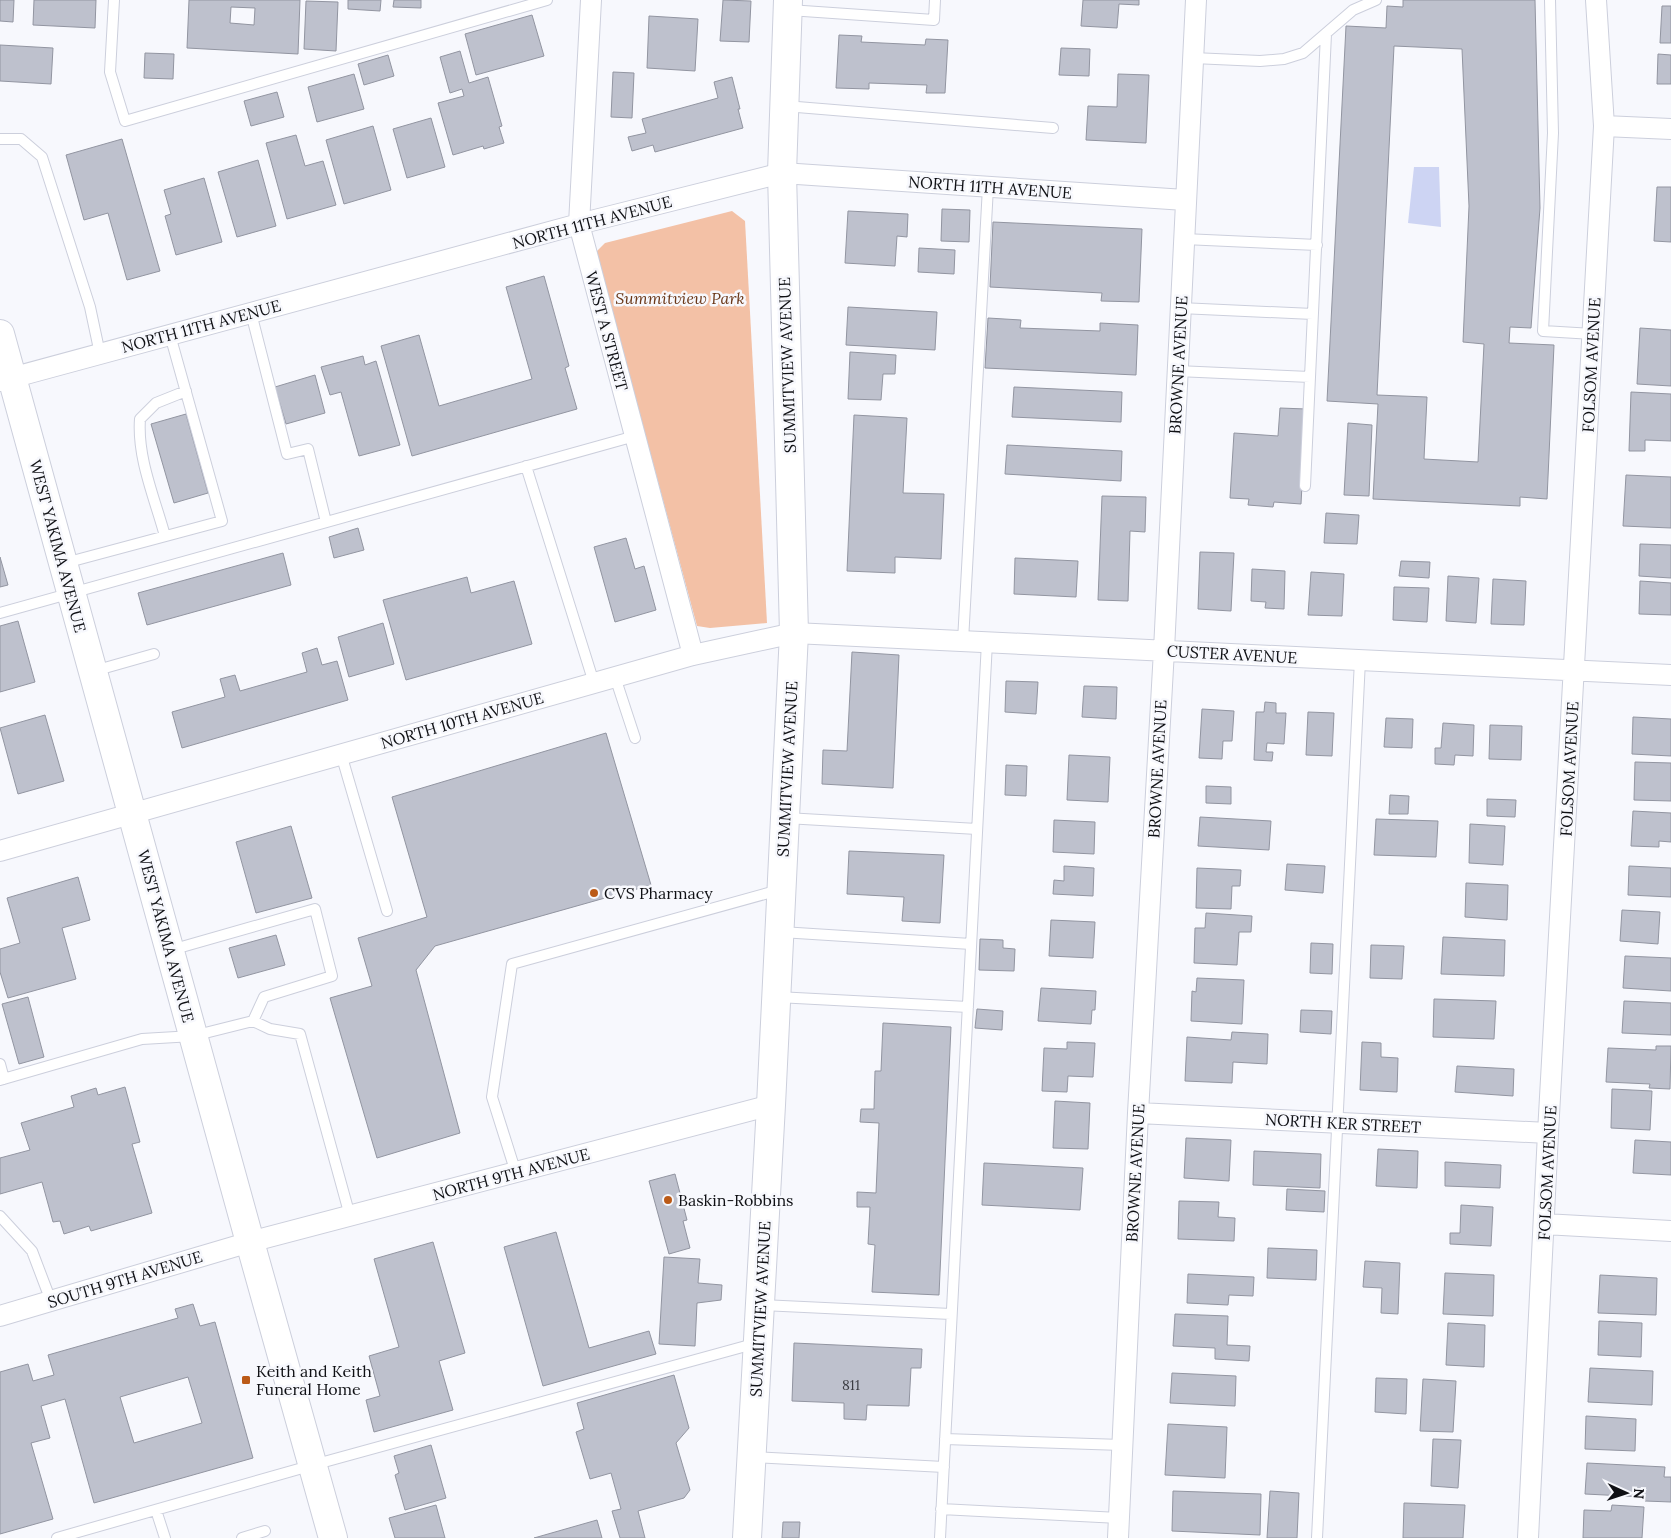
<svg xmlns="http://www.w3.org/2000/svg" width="1671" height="1538" font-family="Lora,serif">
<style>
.green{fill:#f3c1a6}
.water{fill:#cdd4f3}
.building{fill:#bec1cd;stroke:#9295a1;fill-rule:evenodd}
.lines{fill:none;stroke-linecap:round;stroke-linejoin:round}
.lane-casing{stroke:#cccfdc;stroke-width:12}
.street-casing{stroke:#cccfdc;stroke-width:22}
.secondary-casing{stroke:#cccfdc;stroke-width:30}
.lane{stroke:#fff;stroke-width:10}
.street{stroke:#fff;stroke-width:20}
.secondary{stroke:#fff;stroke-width:28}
.poi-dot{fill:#bb5a17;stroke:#f7f8fd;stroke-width:2}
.labels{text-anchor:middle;stroke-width:5;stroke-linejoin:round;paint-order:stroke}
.number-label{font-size:14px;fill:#3b3c42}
.street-label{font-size:16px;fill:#0f1014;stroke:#f7f8fd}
.park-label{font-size:16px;font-style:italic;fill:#6b3819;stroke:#f7f8fd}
.poi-label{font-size:16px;fill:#0f1014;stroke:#f7f8fd;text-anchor:start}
</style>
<rect width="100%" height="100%" fill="#f7f8fd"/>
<path class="green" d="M 732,211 L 745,221 L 767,623 L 710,628 L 697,626 L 596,252 L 605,243 Z"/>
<path class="water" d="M 1414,167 L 1439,167 L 1441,227 L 1408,223 Z"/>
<path class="building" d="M 0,0 L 14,0 L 13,22 L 0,21 Z
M 34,0 L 96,0 L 95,28 L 33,25 Z
M 189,0 L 300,0 L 298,54 L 187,48 ZM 231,7 L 255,8 L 254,25 L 230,23 Z
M 348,0 L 381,0 L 380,11 L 348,9 Z
M 394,0 L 421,0 L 421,8 L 393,7 Z
M 723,0 L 751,1 L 749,42 L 720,41 Z
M 1083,0 L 1139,0 L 1139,5 L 1119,4 L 1117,28 L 1081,26 Z
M 1403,0 L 1535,0 L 1540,208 L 1531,328 L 1510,327 L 1509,343 L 1554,345 L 1547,499 L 1520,497 L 1520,506 L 1373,499 L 1378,404 L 1327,401 L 1346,26 L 1386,28 L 1387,6 L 1403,7 ZM 1394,46 L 1462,49 L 1469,206 L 1463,342 L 1484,344 L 1478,462 L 1424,459 L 1427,397 L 1377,395 Z
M 306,1 L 338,2 L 336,51 L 304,49 Z
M 1662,6 L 1671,6 L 1671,43 L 1660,43 Z
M 532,15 L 544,56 L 476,75 L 465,34 Z
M 649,16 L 698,19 L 695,71 L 647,68 Z
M 839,35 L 862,36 L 861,42 L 925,45 L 926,39 L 948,40 L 945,93 L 926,93 L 927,85 L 869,83 L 869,89 L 836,88 Z
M 0,45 L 53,48 L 51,84 L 0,81 Z
M 1061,48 L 1090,49 L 1089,76 L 1059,75 Z
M 460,51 L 469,83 L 488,77 L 502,126 L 499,127 L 504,143 L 484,149 L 483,146 L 453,155 L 438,103 L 464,96 L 462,89 L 450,93 L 440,57 Z
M 145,53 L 174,54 L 173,79 L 144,78 Z
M 1658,54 L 1671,55 L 1671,84 L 1657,84 Z
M 388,55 L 394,76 L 364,85 L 358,64 Z
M 613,72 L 634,73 L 632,118 L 611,117 Z
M 354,74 L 364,109 L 317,122 L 308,87 Z
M 1118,74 L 1149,75 L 1146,143 L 1086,140 L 1088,106 L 1117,107 Z
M 732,77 L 740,109 L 738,109 L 743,128 L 655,152 L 653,145 L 632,151 L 628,137 L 646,133 L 642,119 L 718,98 L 714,82 Z
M 277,92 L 284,117 L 251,126 L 244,101 Z
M 431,118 L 445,167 L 407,178 L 393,129 Z
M 373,126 L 391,190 L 344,204 L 326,140 Z
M 296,135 L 305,166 L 323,161 L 336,205 L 287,219 L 266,143 Z
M 122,139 L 160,271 L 127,280 L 108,213 L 84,220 L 66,155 Z
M 258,160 L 276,226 L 237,237 L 218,172 Z
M 204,178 L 222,242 L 176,255 L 165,216 L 171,214 L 164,190 Z
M 1657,187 L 1671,187 L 1671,242 L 1654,241 Z
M 942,209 L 970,210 L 969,242 L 941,241 Z
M 848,211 L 908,214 L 907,237 L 897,236 L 895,266 L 845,263 Z
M 993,222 L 1142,229 L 1139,302 L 1101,301 L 1102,293 L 990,287 Z
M 919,248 L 955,250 L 954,274 L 918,272 Z
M 544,276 L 569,366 L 565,368 L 577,409 L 412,456 L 381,346 L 419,335 L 439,406 L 532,379 L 506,287 Z
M 848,307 L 937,312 L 935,350 L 846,345 Z
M 988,318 L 1021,320 L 1020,328 L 1100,331 L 1100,323 L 1138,325 L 1136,375 L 985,368 Z
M 1640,328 L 1671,330 L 1671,386 L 1637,384 Z
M 850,352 L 896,355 L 895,374 L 883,374 L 881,400 L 848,399 Z
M 363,356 L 365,365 L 376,361 L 400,445 L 359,456 L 341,392 L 330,395 L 321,367 Z
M 315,375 L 325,413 L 286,424 L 275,387 Z
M 1014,387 L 1122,392 L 1121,422 L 1012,417 Z
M 1631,392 L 1671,394 L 1671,441 L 1645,440 L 1645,451 L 1629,451 Z
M 1280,408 L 1306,409 L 1301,504 L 1274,502 L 1273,507 L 1248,505 L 1249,499 L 1230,498 L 1234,433 L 1278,436 Z
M 186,414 L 208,493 L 174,503 L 151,424 Z
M 854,415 L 907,418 L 903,493 L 944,494 L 941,559 L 895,557 L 895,573 L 847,571 Z
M 1348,423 L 1372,425 L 1369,496 L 1344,495 Z
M 1007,445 L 1122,451 L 1121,481 L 1005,474 Z
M 1626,475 L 1671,477 L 1671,528 L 1623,526 Z
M 1102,496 L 1146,497 L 1145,532 L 1130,531 L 1128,601 L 1098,600 Z
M 1326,513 L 1359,515 L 1357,544 L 1324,543 Z
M 358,528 L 364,550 L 334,558 L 329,537 Z
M 626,538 L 635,569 L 644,566 L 656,610 L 615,622 L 594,547 Z
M 1640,544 L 1671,545 L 1671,578 L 1639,576 Z
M 1200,552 L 1234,553 L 1231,611 L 1198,609 Z
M 283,553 L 291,585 L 147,625 L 138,593 Z
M 0,557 L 8,585 L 0,587 Z
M 1015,558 L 1078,561 L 1076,597 L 1014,594 Z
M 1401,561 L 1430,562 L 1429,578 L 1399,576 Z
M 1252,569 L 1285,571 L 1284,609 L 1265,608 L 1266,602 L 1251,601 Z
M 1311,572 L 1344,574 L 1342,616 L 1308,615 Z
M 1448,576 L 1479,578 L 1476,623 L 1446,621 Z
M 467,577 L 471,593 L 514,581 L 532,644 L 406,680 L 383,600 Z
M 1493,579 L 1526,581 L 1524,625 L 1491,624 Z
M 1640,581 L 1671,583 L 1671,615 L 1639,614 Z
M 1394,587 L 1429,588 L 1427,622 L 1393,620 Z
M 18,621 L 35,682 L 0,692 L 0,626 Z
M 383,623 L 394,664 L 349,677 L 338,637 Z
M 317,648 L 322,665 L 337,661 L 348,700 L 182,748 L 172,712 L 225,697 L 220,679 L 235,675 L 240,691 L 307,672 L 302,653 Z
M 852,652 L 899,655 L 893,788 L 822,784 L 823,750 L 847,751 Z
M 1006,681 L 1038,682 L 1036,714 L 1005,712 Z
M 1084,686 L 1117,687 L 1116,719 L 1082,717 Z
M 1265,702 L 1276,703 L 1276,713 L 1286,713 L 1284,744 L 1267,743 L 1266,752 L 1273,752 L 1272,761 L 1254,760 L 1256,712 L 1264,712 Z
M 1202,709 L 1234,711 L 1232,741 L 1223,741 L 1222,759 L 1199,758 Z
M 1308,712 L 1334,713 L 1332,756 L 1306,755 Z
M 45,715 L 64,781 L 18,794 L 0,728 Z
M 1633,717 L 1671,719 L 1671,756 L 1632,754 Z
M 1386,718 L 1413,719 L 1412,748 L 1384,747 Z
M 1443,723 L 1474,725 L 1473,756 L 1455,755 L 1454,765 L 1435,764 L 1435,748 L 1441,748 Z
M 1490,725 L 1522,726 L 1521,760 L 1489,759 Z
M 606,733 L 651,885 L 435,946 L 416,970 L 460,1133 L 377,1158 L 330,998 L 372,986 L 358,938 L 427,917 L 392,797 Z
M 1069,755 L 1110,757 L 1108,802 L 1067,800 Z
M 1635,762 L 1671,763 L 1671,801 L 1634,800 Z
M 1006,765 L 1027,766 L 1026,796 L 1005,795 Z
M 1206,786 L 1231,787 L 1231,804 L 1206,803 Z
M 1390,795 L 1409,796 L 1408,814 L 1389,814 Z
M 1487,799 L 1516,800 L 1515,817 L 1487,816 Z
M 1633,811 L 1671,813 L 1671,842 L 1659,841 L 1659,847 L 1631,846 Z
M 1200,817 L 1271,821 L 1269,850 L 1198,846 Z
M 1376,819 L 1438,821 L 1436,857 L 1374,855 Z
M 1054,820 L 1095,822 L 1094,854 L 1053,852 Z
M 1470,824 L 1505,826 L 1503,865 L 1469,863 Z
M 291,826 L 312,898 L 256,913 L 236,842 Z
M 849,851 L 944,855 L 940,923 L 902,921 L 904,897 L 847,894 Z
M 1287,864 L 1325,866 L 1323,893 L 1285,890 Z
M 1064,866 L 1094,868 L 1093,896 L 1053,894 L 1054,880 L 1064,881 Z
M 1629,866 L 1671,868 L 1671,897 L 1628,895 Z
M 1197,868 L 1241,870 L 1240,886 L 1232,886 L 1231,909 L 1196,908 Z
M 78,877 L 90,920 L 62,928 L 76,979 L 8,998 L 0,972 L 0,949 L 20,943 L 7,898 Z
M 1466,883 L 1508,885 L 1507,920 L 1465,917 Z
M 1622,910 L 1660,912 L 1658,944 L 1620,941 Z
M 1206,913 L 1252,916 L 1251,932 L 1239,932 L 1237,965 L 1194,963 L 1195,928 L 1205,928 Z
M 1051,920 L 1095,922 L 1093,958 L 1049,956 Z
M 276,935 L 285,965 L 238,978 L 229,948 Z
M 1443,937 L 1505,940 L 1504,976 L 1441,974 Z
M 980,939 L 1003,940 L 1003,948 L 1015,949 L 1014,971 L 979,970 Z
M 1311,943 L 1333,944 L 1332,974 L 1310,973 Z
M 1371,945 L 1404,946 L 1402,979 L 1370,978 Z
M 1625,956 L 1671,958 L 1671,991 L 1623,988 Z
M 1197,978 L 1244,980 L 1242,1024 L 1191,1021 L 1192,991 L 1196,992 Z
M 1041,988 L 1096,991 L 1095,1010 L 1092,1010 L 1091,1024 L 1038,1021 Z
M 28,997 L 44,1057 L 19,1064 L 2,1004 Z
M 1434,999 L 1496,1001 L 1494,1039 L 1433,1037 Z
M 1624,1001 L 1671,1003 L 1671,1035 L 1622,1033 Z
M 977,1009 L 1003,1011 L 1002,1030 L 975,1028 Z
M 1301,1010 L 1332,1011 L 1331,1034 L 1300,1032 Z
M 883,1023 L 951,1027 L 939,1295 L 872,1292 L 875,1245 L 868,1244 L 870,1207 L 857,1207 L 857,1192 L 876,1193 L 879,1123 L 860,1122 L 861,1109 L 874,1109 L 875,1071 L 881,1071 Z
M 1232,1032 L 1268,1034 L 1267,1064 L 1233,1062 L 1232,1083 L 1185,1081 L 1187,1037 L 1231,1040 Z
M 1067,1042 L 1095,1043 L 1093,1077 L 1068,1076 L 1067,1092 L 1042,1091 L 1044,1048 L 1067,1049 Z
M 1362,1042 L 1381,1043 L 1381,1057 L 1398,1058 L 1397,1092 L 1360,1090 Z
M 1656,1046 L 1671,1046 L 1670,1089 L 1649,1088 L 1650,1084 L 1606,1082 L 1608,1048 L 1656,1050 Z
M 1457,1066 L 1514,1069 L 1513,1096 L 1455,1092 Z
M 125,1087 L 140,1142 L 132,1144 L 152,1213 L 91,1231 L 89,1226 L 64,1234 L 60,1221 L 53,1222 L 42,1182 L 0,1194 L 0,1158 L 30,1150 L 21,1123 L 74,1107 L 71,1096 L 96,1088 L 98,1095 Z
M 1612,1089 L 1652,1091 L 1650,1130 L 1611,1128 Z
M 1055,1101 L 1090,1103 L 1088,1149 L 1053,1148 Z
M 1186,1138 L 1231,1140 L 1229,1181 L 1184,1178 Z
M 1635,1140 L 1671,1142 L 1671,1175 L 1633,1173 Z
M 1378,1149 L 1418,1151 L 1417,1188 L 1376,1186 Z
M 1254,1151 L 1321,1154 L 1320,1188 L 1253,1185 Z
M 1445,1162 L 1501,1165 L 1500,1188 L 1445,1186 Z
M 984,1163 L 1083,1168 L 1080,1210 L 982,1205 Z
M 675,1174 L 687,1220 L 683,1221 L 690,1248 L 669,1254 L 649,1181 Z
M 1287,1189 L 1325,1191 L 1324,1212 L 1286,1210 Z
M 1179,1201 L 1219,1202 L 1218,1217 L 1235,1218 L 1234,1241 L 1178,1239 Z
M 1461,1205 L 1493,1207 L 1491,1246 L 1450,1244 L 1450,1233 L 1460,1233 Z
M 556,1232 L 589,1348 L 649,1331 L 656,1354 L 543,1386 L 504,1247 Z
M 433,1242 L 465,1353 L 439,1361 L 453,1410 L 374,1432 L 366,1400 L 380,1396 L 369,1356 L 399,1347 L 374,1259 Z
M 1268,1248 L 1317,1250 L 1316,1280 L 1267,1278 Z
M 664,1257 L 700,1259 L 698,1283 L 722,1285 L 721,1300 L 697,1303 L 695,1346 L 659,1344 Z
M 1365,1261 L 1400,1263 L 1398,1314 L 1381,1313 L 1382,1288 L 1363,1287 Z
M 1445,1273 L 1494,1275 L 1493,1316 L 1443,1314 Z
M 1188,1274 L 1254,1277 L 1253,1296 L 1229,1295 L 1228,1305 L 1187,1303 Z
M 1600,1275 L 1657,1278 L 1656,1315 L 1598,1313 Z
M 193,1304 L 200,1326 L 215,1322 L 253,1458 L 94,1503 L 65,1399 L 41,1406 L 50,1438 L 31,1443 L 53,1519 L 0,1534 L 0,1372 L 28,1364 L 33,1381 L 54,1375 L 48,1355 L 178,1318 L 175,1309 ZM 188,1377 L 202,1423 L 134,1443 L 120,1397 Z
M 1175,1314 L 1228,1316 L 1227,1345 L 1250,1346 L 1249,1361 L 1215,1359 L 1215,1348 L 1173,1346 Z
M 1599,1321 L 1642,1323 L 1641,1357 L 1598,1355 Z
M 1448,1323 L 1485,1325 L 1484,1367 L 1446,1365 Z
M 794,1343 L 922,1349 L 921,1368 L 911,1368 L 909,1406 L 867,1405 L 866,1420 L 844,1419 L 844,1403 L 792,1401 Z
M 1590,1368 L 1653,1371 L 1652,1405 L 1588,1402 Z
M 1172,1373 L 1236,1376 L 1235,1406 L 1170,1403 Z
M 674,1375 L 689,1428 L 676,1443 L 690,1490 L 684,1498 L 638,1511 L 645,1538 L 620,1538 L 612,1511 L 621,1509 L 611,1473 L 590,1479 L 576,1432 L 584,1429 L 577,1403 Z
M 1376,1378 L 1407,1379 L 1406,1414 L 1375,1412 Z
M 1423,1379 L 1456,1381 L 1453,1432 L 1420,1431 Z
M 1586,1416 L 1636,1419 L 1635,1451 L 1585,1449 Z
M 1168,1424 L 1227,1427 L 1225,1478 L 1165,1475 Z
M 1433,1439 L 1461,1440 L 1458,1488 L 1431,1486 Z
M 431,1445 L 446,1498 L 405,1510 L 395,1475 L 399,1473 L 394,1456 Z
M 1587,1463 L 1665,1467 L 1664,1477 L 1671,1477 L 1671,1502 L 1645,1501 L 1645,1497 L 1585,1494 Z
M 1173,1491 L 1261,1494 L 1260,1535 L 1172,1531 Z
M 1270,1491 L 1299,1493 L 1297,1538 L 1267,1538 Z
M 1404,1503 L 1465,1505 L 1463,1538 L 1403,1538 Z
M 436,1505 L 445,1538 L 395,1538 L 389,1518 Z
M 1612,1505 L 1644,1507 L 1642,1538 L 1583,1538 L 1584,1510 L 1611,1511 Z
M 597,1520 L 602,1538 L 534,1538 Z
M 783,1522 L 800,1522 L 799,1538 L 782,1538 Z"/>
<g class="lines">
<g class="lane-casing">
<path id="lane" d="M 114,0 L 110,72 L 125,121 L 547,0
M 1550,0 L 1553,133 L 1543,331 L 1593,334
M 789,10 L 934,20 L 935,0
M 1193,58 L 1260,61 L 1284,59 L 1303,53 L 1353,10 L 1376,0
M 785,106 L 1053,128
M 0,139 L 21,139 L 42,157 L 90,307 L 100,354
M 1184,239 L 1317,245
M 1180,308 L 1313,314
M 251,313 L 287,454 L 308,449 L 326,522
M 1177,371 L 1310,377 L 1326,34
M 526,466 L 594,683
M 1305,486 L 1310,377
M 165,536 C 155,499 137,458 140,419 L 156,403 L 186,391
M 65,563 L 222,521 L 170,335
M 0,613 L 635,436
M 963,641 L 988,187
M 94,671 L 154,654
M 615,677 L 635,738
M 341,754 L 387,911
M 786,818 L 977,829
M 781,932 L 971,944
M 171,950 L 315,909 L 332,976 L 264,997 L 253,1021
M 777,997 L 968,1007
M 0,1064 L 4,1079
M 0,1080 L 142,1039 L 193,1036 L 253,1021 L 270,1029 L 300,1034 L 350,1216
M 516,1173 L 492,1097 L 512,964 L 779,890
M 0,1216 L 32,1251 L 51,1301
M 760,1305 L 951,1314
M 945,1439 L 1122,1445
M 753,1457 L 944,1467
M 941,1509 L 1119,1518
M 156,1510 L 165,1538
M 57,1538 L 313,1465 L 757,1343
M 242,1538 L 265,1531
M 940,1538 L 987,642
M 1317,1538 L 1360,660"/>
</g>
<g class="street-casing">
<path id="street" d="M 591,0 L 579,224 L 693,655
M 1604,126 L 1671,129
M 0,381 L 579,224 L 782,173 L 1185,200
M 0,851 L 693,655 L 794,633 L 1671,675
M 1138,1113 L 1548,1133
M 1544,1224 L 1671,1231
M 0,1316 L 250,1242 L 771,1105
M 1118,1538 L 1138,1113 L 1164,650 L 1196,0
M 1528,1538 L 1548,1133 L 1604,126 L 1596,0"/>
</g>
<g class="secondary-casing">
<path id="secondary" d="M 0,334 L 250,1242 L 333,1538
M 747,1538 L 771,1105 L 794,633 L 782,173 L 788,0"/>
</g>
<use href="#lane" class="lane"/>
<use href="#street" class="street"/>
<use href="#secondary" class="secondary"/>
</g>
<g class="poi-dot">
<circle cx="594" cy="893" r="5"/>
<circle cx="668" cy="1200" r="5"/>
<rect x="241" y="1375" width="10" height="10" rx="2.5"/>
</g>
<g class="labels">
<g class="number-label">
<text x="851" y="1390">811</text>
</g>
<g class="street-label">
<text transform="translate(990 187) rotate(4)" y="6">NORTH 11TH AVENUE</text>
<text transform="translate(592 222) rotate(-15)" y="6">NORTH 11TH AVENUE</text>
<text transform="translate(201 326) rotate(-15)" y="6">NORTH 11TH AVENUE</text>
<text transform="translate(607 331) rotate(75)" y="6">WEST A STREET</text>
<text transform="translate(787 365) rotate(-92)" y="6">SUMMITVIEW AVENUE</text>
<text transform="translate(1178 365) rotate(-87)" y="6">BROWNE AVENUE</text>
<text transform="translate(1591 365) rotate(-87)" y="6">FOLSOM AVENUE</text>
<text transform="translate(58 546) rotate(75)" y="6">WEST YAKIMA AVENUE</text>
<text transform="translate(1232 654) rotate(3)" y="6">CUSTER AVENUE</text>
<text transform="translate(462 720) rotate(-16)" y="6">NORTH 10TH AVENUE</text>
<text transform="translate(787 769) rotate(-87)" y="6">SUMMITVIEW AVENUE</text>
<text transform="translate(1157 769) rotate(-87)" y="6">BROWNE AVENUE</text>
<text transform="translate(1569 769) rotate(-87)" y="6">FOLSOM AVENUE</text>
<text transform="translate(166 936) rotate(75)" y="6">WEST YAKIMA AVENUE</text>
<text transform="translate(1343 1123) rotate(3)" y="6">NORTH KER STREET</text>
<text transform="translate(1135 1173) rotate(-87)" y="6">BROWNE AVENUE</text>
<text transform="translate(1547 1173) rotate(-87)" y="6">FOLSOM AVENUE</text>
<text transform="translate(511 1174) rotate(-15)" y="6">NORTH 9TH AVENUE</text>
<text transform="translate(125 1279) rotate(-17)" y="6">SOUTH 9TH AVENUE</text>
<text transform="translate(760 1309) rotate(-87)" y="6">SUMMITVIEW AVENUE</text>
</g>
<g class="park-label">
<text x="680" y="304">Summitview Park</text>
</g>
<g class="poi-label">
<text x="604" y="899">CVS Pharmacy</text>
<text x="678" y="1206">Baskin-Robbins</text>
<text x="256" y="1377">Keith and Keith<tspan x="256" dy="18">Funeral Home</tspan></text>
</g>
</g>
<g transform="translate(1626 1493) rotate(93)" stroke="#f7f8fd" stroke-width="4" paint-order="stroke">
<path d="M0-4L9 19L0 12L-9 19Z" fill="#0f1014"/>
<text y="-8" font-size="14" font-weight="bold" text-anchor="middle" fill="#0f1014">N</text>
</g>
</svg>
